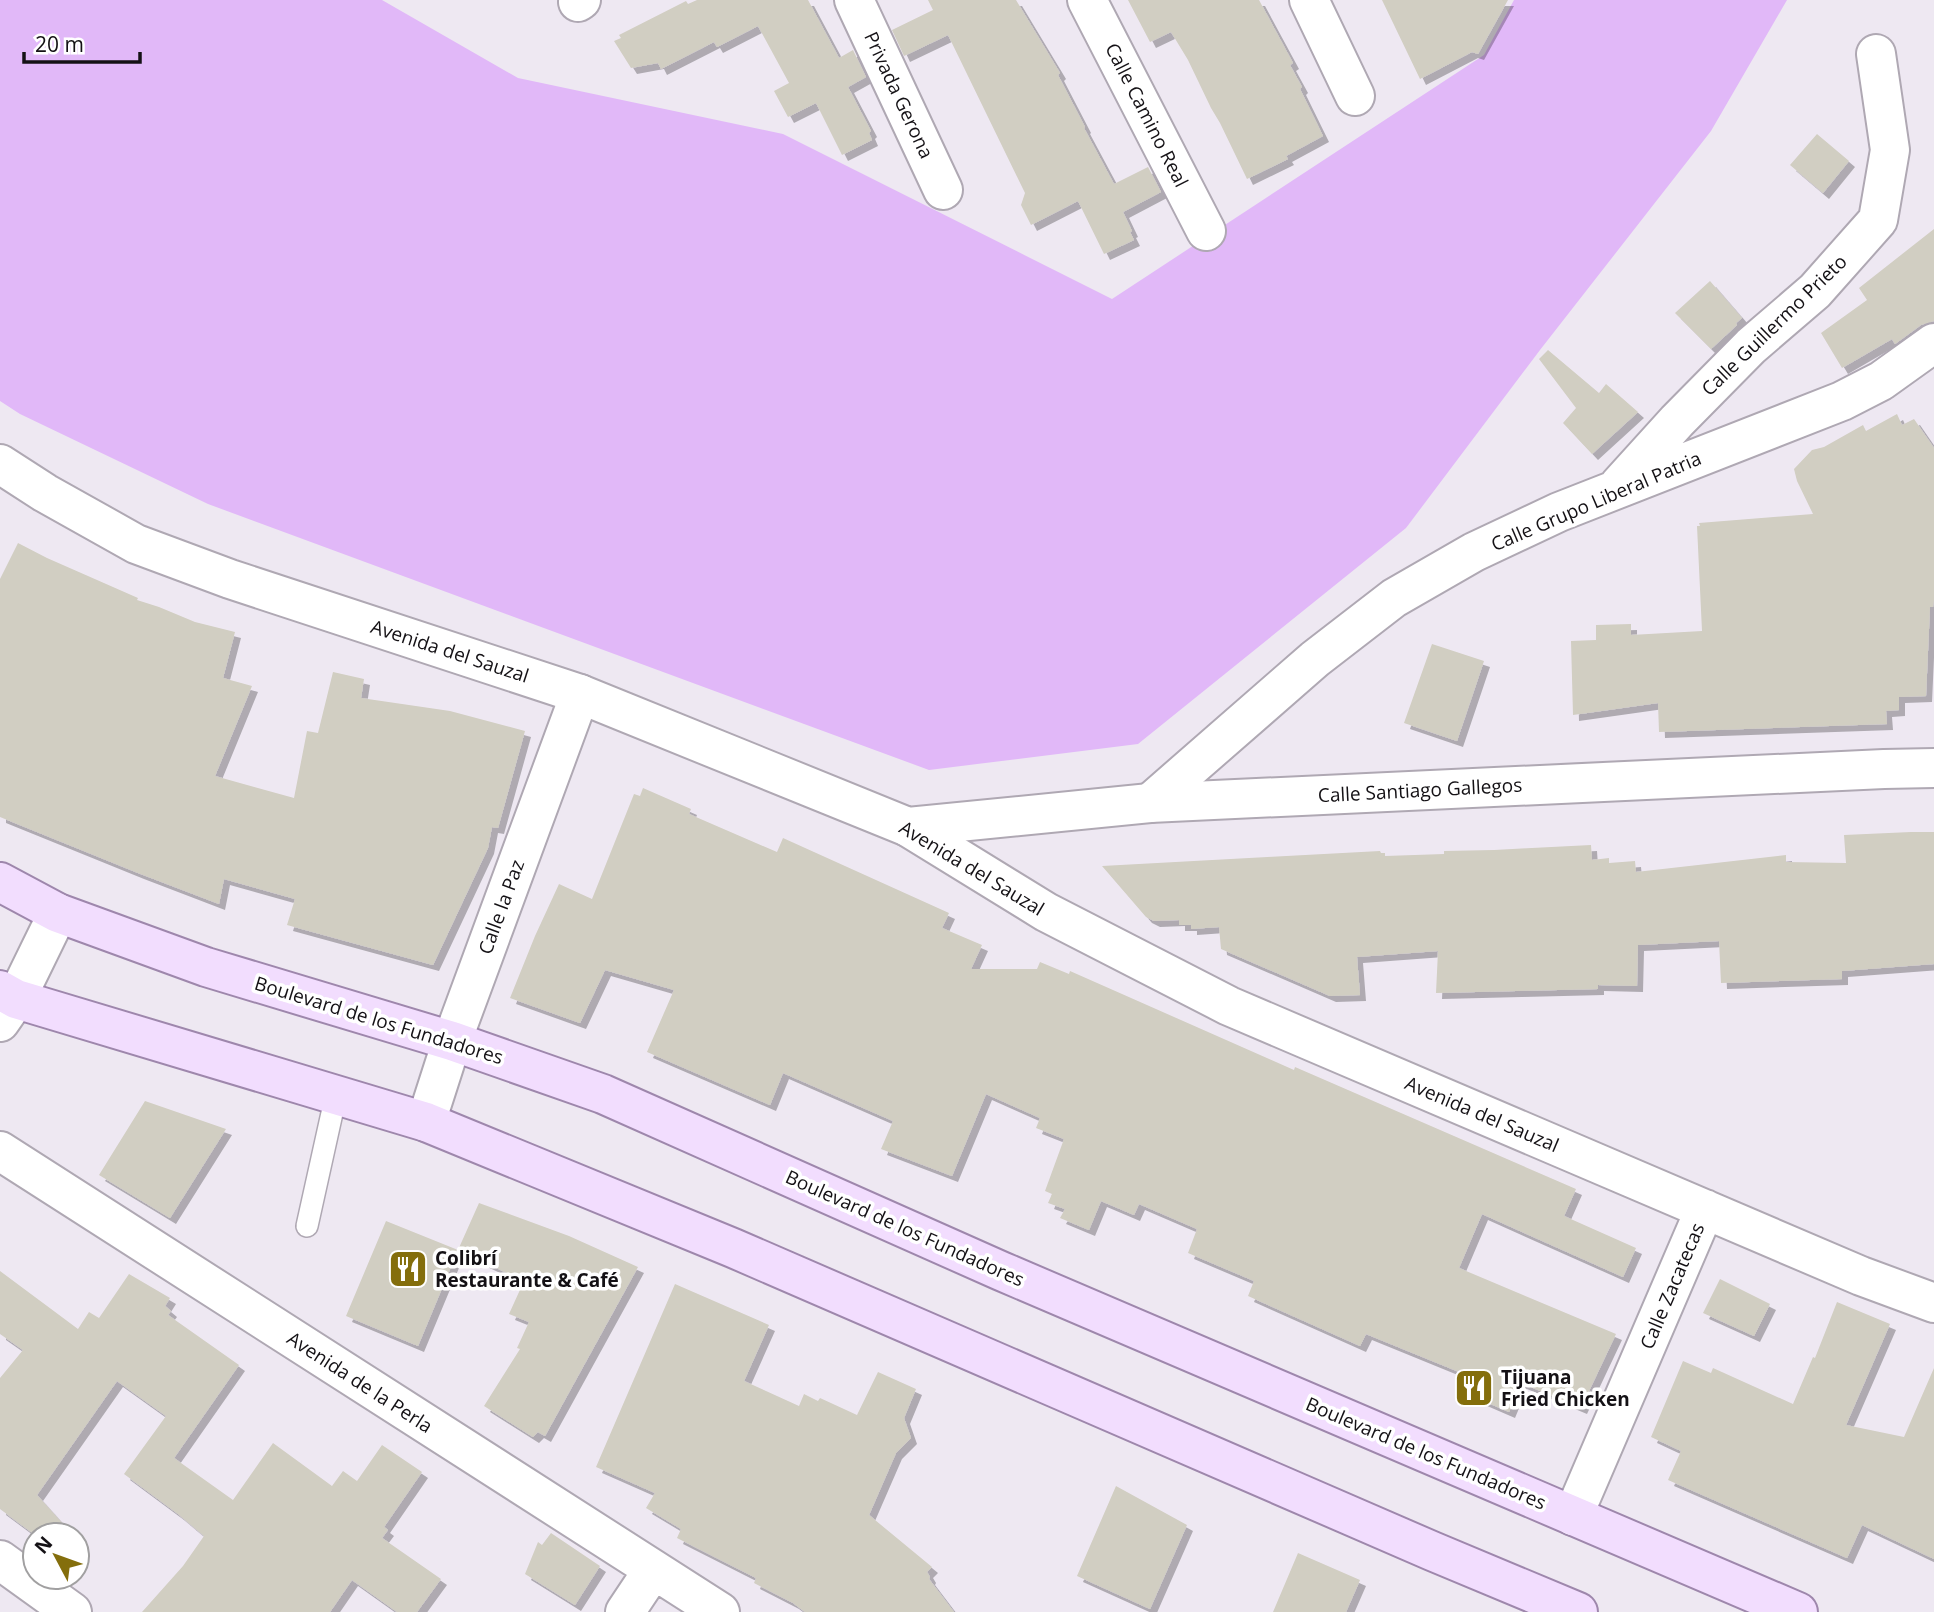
<svg xmlns="http://www.w3.org/2000/svg" width="1934" height="1612" font-family="'Open Sans',sans-serif">
<style>
.green{fill:#e1b8f8}
.building{fill:#d1cec2;filter:url(#shadow)}
.lines{fill:none;stroke-linecap:round;stroke-linejoin:round}
.service-casing{stroke:#afa8b3;stroke-width:24}
.minor-casing{stroke:#afa8b3;stroke-width:42}
.tertiary-casing{stroke:#afa8b3;stroke-width:42}
.secondary-casing{stroke:#afa8b3;stroke-width:42}
.primary-casing{stroke:#9e87ac;stroke-width:42}
.service{stroke:#fff;stroke-width:21}
.minor{stroke:#fff;stroke-width:38}
.tertiary{stroke:#fff;stroke-width:38}
.secondary{stroke:#fff;stroke-width:38}
.primary{stroke:#f2ddfe;stroke-width:38}
.labels{text-anchor:middle;stroke-width:7;stroke-linejoin:round;paint-order:stroke}
.street-label{font-size:19px;fill:#141115;stroke:#fff}
.poi-label{font-size:19px;font-weight:bold;fill:#141115;stroke:#fff;text-anchor:start}
</style>
<defs>
<filter id="shadow"><feDropShadow dx="6" dy="6" stdDeviation="0" flood-color="#0004"/></filter>
</defs>
<rect width="100%" height="100%" fill="#eee8f2"/>
<path class="green" d="M 0,0 L 382,0 L 518,78 L 783,134 L 1112,299 L 1484,55 L 1514,0 L 1787,0 L 1711,131 L 1540,350 L 1406,528 L 1138,744 L 929,770 L 208,504 L 20,414 L 0,401 Z"/>
<path class="building" d="M 697,0 L 808,0 L 839,58 L 853,50 L 866,77 L 848,87 L 871,131 L 869,133 L 872,140 L 842,155 L 816,103 L 788,117 L 774,91 L 789,83 L 758,26 L 717,47 L 714,42 L 661,69 L 658,63 L 631,68 L 614,41 L 621,38 L 619,35 L 686,1 L 688,4 Z
M 928,0 L 1016,0 L 1060,73 L 1058,75 L 1085,127 L 1084,128 L 1114,184 L 1148,167 L 1161,192 L 1123,212 L 1132,231 L 1130,232 L 1134,240 L 1104,254 L 1078,201 L 1031,225 L 1021,205 L 1025,193 L 948,35 L 904,56 L 892,30 L 933,10 Z
M 1128,0 L 1259,0 L 1293,63 L 1290,65 L 1302,87 L 1300,89 L 1323,136 L 1286,156 L 1288,159 L 1247,179 L 1220,123 L 1211,108 L 1188,60 L 1171,32 L 1150,42 Z
M 1382,0 L 1508,0 L 1478,54 L 1472,52 L 1420,79 Z
M 1817,134 L 1849,161 L 1823,193 L 1790,165 Z
M 1934,229 L 1934,321 L 1921,325 L 1895,344 L 1892,339 L 1842,368 L 1821,333 L 1867,300 L 1859,288 Z
M 1710,281 L 1742,318 L 1736,323 L 1737,325 L 1711,349 L 1675,313 Z
M 1548,350 L 1599,393 L 1606,384 L 1638,412 L 1592,454 L 1563,423 L 1576,408 L 1539,359 Z
M 1897,414 L 1902,425 L 1914,419 L 1934,448 L 1934,600 L 1933,607 L 1930,607 L 1926,696 L 1899,697 L 1899,710 L 1886,711 L 1887,724 L 1659,732 L 1658,703 L 1573,715 L 1571,641 L 1596,640 L 1596,625 L 1631,624 L 1631,635 L 1702,631 L 1697,526 L 1700,526 L 1699,523 L 1813,514 L 1797,481 L 1794,469 L 1812,450 L 1824,447 L 1863,425 L 1866,431 Z
M 18,543 L 47,558 L 138,598 L 137,600 L 159,607 L 195,622 L 235,632 L 223,678 L 252,686 L 215,776 L 294,798 L 307,731 L 318,733 L 333,672 L 364,679 L 361,698 L 450,711 L 525,731 L 498,828 L 492,827 L 488,848 L 433,965 L 287,925 L 295,899 L 224,879 L 219,904 L 138,873 L 0,817 L 0,579 Z
M 1432,644 L 1484,661 L 1457,741 L 1404,723 Z
M 643,788 L 691,809 L 689,814 L 777,852 L 783,838 L 949,913 L 942,928 L 982,945 L 971,969 L 1037,969 L 1040,962 L 1069,974 L 1070,971 L 1294,1070 L 1295,1067 L 1576,1189 L 1564,1216 L 1636,1248 L 1623,1277 L 1482,1214 L 1459,1268 L 1616,1334 L 1581,1408 L 1521,1383 L 1509,1412 L 1458,1390 L 1464,1374 L 1366,1334 L 1360,1346 L 1248,1296 L 1254,1281 L 1188,1253 L 1197,1229 L 1139,1204 L 1134,1215 L 1101,1201 L 1089,1230 L 1060,1218 L 1065,1209 L 1048,1203 L 1052,1194 L 1045,1191 L 1064,1139 L 1036,1128 L 1040,1118 L 986,1094 L 952,1176 L 881,1149 L 893,1121 L 783,1073 L 770,1105 L 647,1052 L 674,990 L 605,970 L 580,1023 L 510,998 L 535,936 L 559,884 L 592,899 L 634,794 L 640,796 Z
M 1911,832 L 1934,832 L 1934,964 L 1842,971 L 1842,979 L 1721,983 L 1719,941 L 1638,945 L 1637,986 L 1598,985 L 1598,989 L 1436,993 L 1438,951 L 1357,957 L 1360,995 L 1330,996 L 1221,949 L 1219,927 L 1191,929 L 1191,925 L 1179,925 L 1179,920 L 1154,921 L 1146,917 L 1102,866 L 1380,851 L 1381,853 L 1385,853 L 1385,856 L 1444,854 L 1444,851 L 1494,850 L 1591,845 L 1592,860 L 1609,858 L 1609,863 L 1635,861 L 1636,872 L 1786,855 L 1786,862 L 1846,863 L 1844,835 Z
M 145,1101 L 226,1129 L 170,1218 L 99,1175 Z
M 479,1203 L 569,1236 L 638,1267 L 545,1436 L 538,1432 L 533,1437 L 484,1406 L 520,1349 L 517,1348 L 529,1322 L 509,1314 L 524,1281 L 458,1250 Z
M 386,1221 L 458,1250 L 418,1346 L 346,1316 Z
M 0,1271 L 78,1329 L 89,1312 L 99,1318 L 129,1274 L 170,1298 L 165,1306 L 171,1311 L 168,1315 L 239,1365 L 174,1458 L 233,1500 L 273,1443 L 332,1486 L 343,1471 L 357,1481 L 382,1445 L 422,1472 L 384,1527 L 388,1530 L 382,1538 L 441,1579 L 417,1612 L 397,1612 L 352,1580 L 330,1612 L 142,1612 L 183,1566 L 204,1536 L 178,1514 L 124,1474 L 166,1416 L 117,1381 L 37,1495 L 73,1535 L 35,1535 L 0,1509 L 0,1378 L 23,1350 L 0,1334 Z
M 1720,1279 L 1770,1304 L 1754,1336 L 1703,1313 Z
M 675,1284 L 769,1325 L 744,1381 L 799,1406 L 804,1394 L 818,1401 L 820,1398 L 857,1415 L 878,1372 L 916,1389 L 904,1418 L 911,1438 L 896,1453 L 869,1515 L 932,1567 L 927,1572 L 930,1577 L 929,1579 L 954,1612 L 805,1612 L 793,1603 L 754,1583 L 756,1578 L 677,1538 L 681,1529 L 646,1508 L 655,1493 L 596,1467 Z
M 1837,1302 L 1890,1324 L 1846,1425 L 1904,1437 L 1934,1368 L 1934,1559 L 1862,1525 L 1847,1558 L 1668,1480 L 1681,1451 L 1651,1437 L 1683,1361 L 1711,1373 L 1713,1368 L 1793,1404 L 1813,1357 L 1815,1358 Z
M 1116,1486 L 1187,1525 L 1150,1609 L 1077,1576 Z
M 551,1533 L 600,1566 L 575,1605 L 525,1574 L 538,1542 L 542,1545 Z
M 1298,1553 L 1360,1580 L 1346,1612 L 1273,1612 Z"/>
<g class="lines">
<g class="service-casing">
<path id="service" d="M 307,1226 L 336,1095"/>
</g>
<g class="minor-casing">
<path id="minor" d="M 854,0 L 943,190
M 1087,0 L 1206,231
M 1309,0 L 1355,96
M 578,2 L 581,0
M 1619,485 L 1677,421 L 1751,346 L 1815,291 L 1878,220 L 1890,150 L 1876,54
M 1150,803 L 1315,659 L 1394,598 L 1474,552 L 1559,512 L 1842,401 L 1881,381 L 1934,343
M 908,827 L 1046,912 L 1229,1006 L 1861,1276 L 1934,1303
M 426,1122 L 452,1041 L 580,694
M 0,1151 L 720,1612
M 1573,1516 L 1705,1209
M 0,1560 L 72,1612
M 625,1612 L 653,1570"/>
</g>
<g class="tertiary-casing">
<path id="tertiary" d="M 0,464 L 45,493 L 136,544 L 230,579 L 580,694 L 908,827 L 1150,803 L 1884,769 L 1934,768"/>
</g>
<g class="secondary-casing">
<path id="secondary" d="M 0,1022 L 16,999 L 58,913"/>
</g>
<g class="primary-casing">
<path id="primary" d="M 0,882 L 58,913 L 206,967 L 452,1041 L 603,1094 L 1001,1271 L 1798,1612
M 0,990 L 16,999 L 426,1122 L 733,1248 L 1432,1551 L 1578,1612"/>
</g>
<use href="#service" class="service"/>
<use href="#minor" class="minor"/>
<use href="#tertiary" class="tertiary"/>
<use href="#secondary" class="secondary"/>
<use href="#primary" class="primary"/>
</g>
<defs>
<g id="restaurant-square" transform="scale(2.0125)"><rect x="-9" y="-9" width="18" height="18" rx="4" fill="#846e0c" stroke="#fff"/><path d="M-5-6h1v4h1v-4h1v4h1v-4h1v5L-1.5 .5V6h-2V.5L-5-1ZM5-6V6H3V1.5H1.5Q1.5-4 5-6Z" fill="#fff"/></g>
</defs>
<g fill-rule="evenodd">
<use href="#restaurant-square" x="408" y="1269"/>
<use href="#restaurant-square" x="1474" y="1388"/>
</g>
<g class="labels">
<g class="street-label">
<text transform="translate(899 95) rotate(65)" y="7">Privada Gerona</text>
<text transform="translate(1147 115) rotate(63)" y="7">Calle Camino Real</text>
<text transform="translate(1774 325) rotate(-44)" y="7">Calle Guillermo Prieto</text>
<text transform="translate(1596 501) rotate(-23)" y="7">Calle Grupo Liberal Patria</text>
<text transform="translate(450 651) rotate(18)" y="7">Avenida del Sauzal</text>
<text transform="translate(1420 790) rotate(-3)" y="7">Calle Santiago Gallegos</text>
<text transform="translate(972 868) rotate(31)" y="7">Avenida del Sauzal</text>
<text transform="translate(501 907) rotate(-70)" y="7">Calle la Paz</text>
<text transform="translate(379 1020) rotate(17)" y="7">Boulevard de los Fundadores</text>
<text transform="translate(1482 1114) rotate(23)" y="7">Avenida del Sauzal</text>
<text transform="translate(905 1228) rotate(24)" y="7">Boulevard de los Fundadores</text>
<text transform="translate(1672 1286) rotate(-67)" y="7">Calle Zacatecas</text>
<text transform="translate(360 1382) rotate(33)" y="7">Avenida de la Perla</text>
<text transform="translate(1426 1453) rotate(23)" y="7">Boulevard de los Fundadores</text>
</g>
<g class="poi-label">
<text x="435" y="1265">Colibrí<tspan x="435" dy="22">Restaurante &amp; Café</tspan></text>
<text x="1501" y="1384">Tijuana<tspan x="1501" dy="22">Fried Chicken</tspan></text>
</g>
</g>
<g transform="translate(56 1556) rotate(311)"><circle r="33" fill="#ffffff" stroke="#a1a0a1" stroke-width="2"/>
<path d="M0-5L12 26L0 18L-12 26Z" fill="#846e0c"/>
<text y="-10" font-size="19" font-weight="bold" text-anchor="middle" fill="#141115">N</text>
</g>
<path d="M24 52v10h116v-10" fill="none" stroke="#141115" stroke-width="3.5"/>
<text x="35" y="52" font-size="21" fill="#141115" stroke="#ffffff" stroke-width="5" paint-order="stroke">20 m</text>
</svg>
